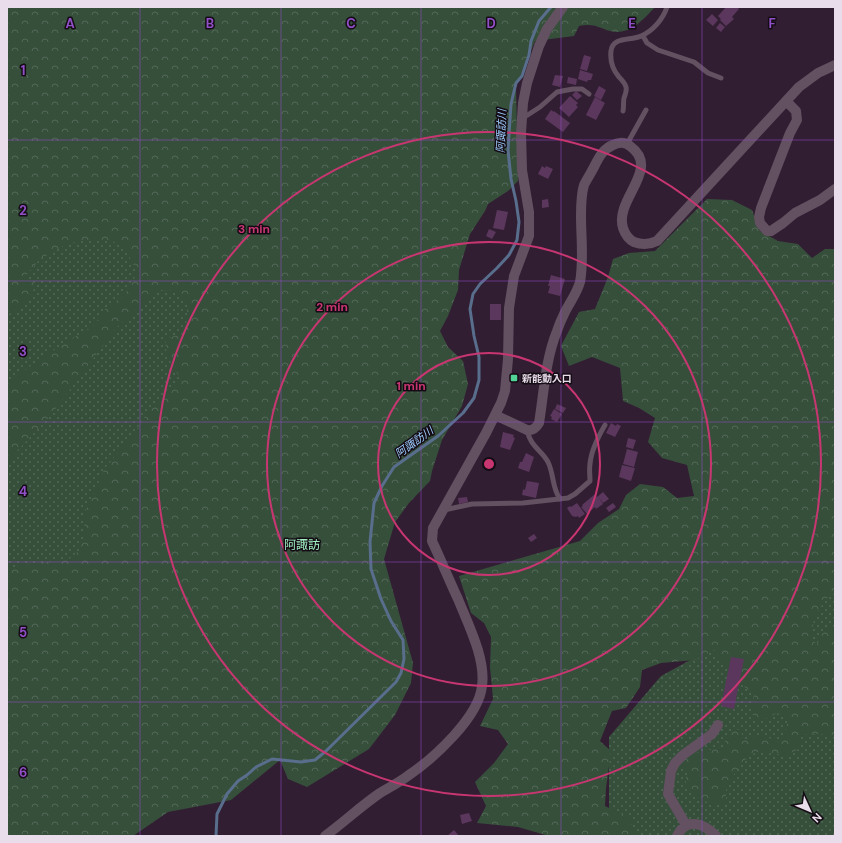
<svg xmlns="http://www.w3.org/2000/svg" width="842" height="843" font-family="'DM Sans','Noto Sans JP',sans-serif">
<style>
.grass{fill:url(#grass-dots)}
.forest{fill:url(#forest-crowns)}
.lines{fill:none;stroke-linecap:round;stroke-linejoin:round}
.stream{stroke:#586e8c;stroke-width:3}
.building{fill:#5b375d}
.lane{stroke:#635060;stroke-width:5}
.street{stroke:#635060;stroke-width:10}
.grid{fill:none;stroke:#914fc8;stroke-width:1;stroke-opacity:0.55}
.ring{fill:none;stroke:#c83671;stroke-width:2}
.poi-dot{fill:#54d396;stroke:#140c14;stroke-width:1.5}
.labels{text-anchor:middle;stroke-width:3;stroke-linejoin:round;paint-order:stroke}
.poi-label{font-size:10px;font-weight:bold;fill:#eaddeb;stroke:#140c14;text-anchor:start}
.water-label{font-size:11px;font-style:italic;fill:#9dcbfc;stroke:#140c14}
.quarter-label{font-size:12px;fill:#a0f0c3;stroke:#140c14}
.grid-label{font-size:13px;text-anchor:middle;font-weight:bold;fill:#914fc8;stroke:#140c14;stroke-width:3;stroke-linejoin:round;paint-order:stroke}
.centre{fill:#c83671;stroke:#140c14;stroke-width:2}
.ring-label{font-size:12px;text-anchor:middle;font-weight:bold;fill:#c83671;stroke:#140c14;stroke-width:3;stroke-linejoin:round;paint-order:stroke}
</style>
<defs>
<pattern id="grass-dots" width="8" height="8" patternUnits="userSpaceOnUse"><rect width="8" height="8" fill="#364f3b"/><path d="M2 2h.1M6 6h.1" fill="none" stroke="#536858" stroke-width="1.8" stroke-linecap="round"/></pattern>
<pattern id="forest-crowns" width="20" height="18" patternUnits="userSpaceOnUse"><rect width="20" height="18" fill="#364f3b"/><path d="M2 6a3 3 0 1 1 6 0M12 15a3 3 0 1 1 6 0" fill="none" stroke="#536858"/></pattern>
</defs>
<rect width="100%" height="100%" fill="#311e32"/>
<path class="grass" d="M 7,7 L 235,353 L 7,685 Z
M 835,578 L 835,836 L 612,836 L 609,827 L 609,737 L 661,676 L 834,581 Z"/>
<path class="forest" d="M 7,7 L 655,7 C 643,20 629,36 610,31 C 597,27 594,23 579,26 L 574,36 L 535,41 L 516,87 L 518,181 L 508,191 L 488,204 L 485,211 L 470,234 L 459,270 L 458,290 L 448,316 L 440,331 L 448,347 L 463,361 L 468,384 L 462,406 L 442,440 L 432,471 L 430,481 L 409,503 L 395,522 L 384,559 L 413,663 L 411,683 L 395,715 L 369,749 L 307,787 L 288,779 L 280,760 L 231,800 L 168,812 L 133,836 L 7,836 L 7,570 L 25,564 L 68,560 L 81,549 L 84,533 L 85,512 L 105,468 L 133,435 L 151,407 L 182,381 C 175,369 163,354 166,339 L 177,335 L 184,334 L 187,318 L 187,300 L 174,291 L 161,290 L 117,327 L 51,415 L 17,451 L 9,465 L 7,466 L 7,383 L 46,355 L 94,325 L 106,308 L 122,297 L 131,286 L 137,272 L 126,250 L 111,240 L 80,241 L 67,244 L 40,259 L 23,279 L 33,281 L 34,289 L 23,307 L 7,315 Z
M 707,199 L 732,200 L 752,210 L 760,231 L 778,241 L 798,244 L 812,258 L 825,249 L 835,249 L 835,594 L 831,594 C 817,610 813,617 811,639 L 817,644 L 825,628 L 835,627 L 835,736 L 818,734 L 800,735 L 799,749 L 786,755 L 756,752 L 745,760 L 732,777 L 726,789 L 726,800 L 722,804 C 703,802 691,800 685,779 L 689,773 L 680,764 L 690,754 L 723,747 L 726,739 L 732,729 L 741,730 L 743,740 C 759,734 766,737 781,742 L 789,719 L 777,713 L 756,724 L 752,713 L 754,694 L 734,679 L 714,650 L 695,660 L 661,663 L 642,670 L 640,687 L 626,708 L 612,711 L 600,741 L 611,751 L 606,788 L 605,806 L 630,818 L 636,836 L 549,836 L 518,827 L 477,823 L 486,806 L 475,782 L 494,763 L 508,744 L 498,730 L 480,726 L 493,699 L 490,667 L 491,637 L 484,623 L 471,613 L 459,576 L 580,541 L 598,523 L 619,509 L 626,495 L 640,484 L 663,487 L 677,498 L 694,496 L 687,465 L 662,458 L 648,442 L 655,418 L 639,408 L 623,401 L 620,368 L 592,357 L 569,366 L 561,346 L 579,312 L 595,309 L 608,277 L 613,259 L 629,253 L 655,251 Z"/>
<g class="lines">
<path class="stream" d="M 216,836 L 217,814 L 227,794 L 238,781 L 247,775 L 256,767 L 272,759 L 301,762 L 315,760 L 326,751 L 396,682 L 401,673 L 404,659 L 403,640 L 391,621 L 381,599 L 371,569 L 370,542 L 374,503 L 382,486 L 394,467 L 438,436 L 463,413 L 474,398 L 479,380 L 479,357 L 474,336 L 470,309 L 473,294 L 480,284 L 497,268 L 509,255 L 517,240 L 519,222 L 516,201 L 511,179 L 508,150 L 511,104 L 516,83 L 522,76 L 529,55 L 531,41 L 539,21 L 551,7"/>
</g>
<path class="building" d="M 726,7 L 737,7 L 739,9 L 732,17 L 734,19 L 726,26 L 720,20 L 721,19 L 718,16 Z
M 712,14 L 718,20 L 713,26 L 706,20 Z
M 720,23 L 725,27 L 721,32 L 716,28 Z
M 584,55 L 591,57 L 587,71 L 580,69 Z
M 580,70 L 593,74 L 591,80 L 588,80 L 587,82 L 578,79 Z
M 555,75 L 563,76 L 560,87 L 552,85 Z
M 568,77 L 577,79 L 576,85 L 567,83 Z
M 599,86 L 606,90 L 601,100 L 594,96 Z
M 576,91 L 582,96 L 577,100 L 572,95 Z
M 570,96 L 578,103 L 576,105 L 578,107 L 569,117 L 559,108 Z
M 595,97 L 605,103 L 596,120 L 586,115 Z
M 551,110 L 554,112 L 554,111 L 570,123 L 563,132 L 545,119 Z
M 542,166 L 545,168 L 546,166 L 553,169 L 548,179 L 538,174 Z
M 548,199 L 549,207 L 542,208 L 542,200 Z
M 497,210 L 508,212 L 504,230 L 493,228 Z
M 489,229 L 496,232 L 492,239 L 486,236 Z
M 551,275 L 565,279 L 560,296 L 548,293 L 550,286 L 548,286 Z
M 490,304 L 501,304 L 501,320 L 490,320 Z
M 557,404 L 566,408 L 563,413 L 555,409 Z
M 554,409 L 562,414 L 557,422 L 551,419 L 552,417 L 550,416 Z
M 611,423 L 616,426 L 617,424 L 621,426 L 615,437 L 606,433 Z
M 503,432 L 514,435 L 513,437 L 515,438 L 510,450 L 500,447 Z
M 628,438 L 636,440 L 633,449 L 626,447 Z
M 627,449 L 638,452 L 634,467 L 623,464 Z
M 526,453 L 534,457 L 529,472 L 518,468 L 520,462 L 522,462 Z
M 622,465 L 635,468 L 631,481 L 619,477 Z
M 527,481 L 539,483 L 536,498 L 522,495 L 523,489 L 525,490 Z
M 603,492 L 609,499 L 603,503 L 599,498 L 603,504 L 596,509 L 595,507 L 587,514 L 581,507 L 583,506 L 582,505 L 595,494 L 597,497 Z
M 467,497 L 468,502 L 459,504 L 458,498 Z
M 577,503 L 585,514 L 579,518 L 578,516 L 576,517 L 572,516 L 567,508 L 570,506 L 571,507 Z
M 613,503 L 616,507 L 609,512 L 606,508 Z
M 534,534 L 537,538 L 531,542 L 528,538 Z
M 731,657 L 744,659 L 734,709 L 721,706 Z
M 469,813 L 472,821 L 462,824 L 460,815 Z
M 454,830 L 459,836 L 447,836 Z"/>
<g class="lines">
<path class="lane" d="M 643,36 L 647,43 L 658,50 L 694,62 L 708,73 L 721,78
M 623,111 C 624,107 623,102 624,98 C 625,94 627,92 626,87 C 625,83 622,80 619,77 C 613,70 610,60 611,51 C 613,36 631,41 641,36 C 653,31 663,19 667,7
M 523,118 L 540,107 L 557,92 L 573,89 L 582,89 L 589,94
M 627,144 L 646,110
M 527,430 C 531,448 541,449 548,462 C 554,474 552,488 560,499
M 444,510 L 472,504 L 523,503 L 568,498 L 575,494 L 590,481 C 590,475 589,470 590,464 C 591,450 598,437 605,425"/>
<path class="street" d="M 787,102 L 796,111 L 797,120 L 790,133 L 761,208 L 759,217 L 760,223 L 767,231 L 771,231 L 783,223 L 795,213 L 820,200 L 835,189
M 495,415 L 527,430 C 533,431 536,428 539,423 C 544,393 545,361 557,331 C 559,325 562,318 565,312 C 570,302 577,293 580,282 C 584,261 581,237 581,216 C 581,206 581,195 584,185 C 587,179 591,173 594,167 C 599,157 603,149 613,145 C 619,142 625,142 630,146 C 662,169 614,199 623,228 C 625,234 628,239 634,242 C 642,245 649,245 657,241 L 799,87 L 818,73 L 835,65
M 686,825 L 668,794 L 671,771 L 675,763 L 683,755 L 712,734 L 718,725
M 325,836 C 344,822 361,806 380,793 C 390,787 400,782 409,775 C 434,758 479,717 482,686 C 486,659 468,624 458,599 C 449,580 441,560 432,541 L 433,528 L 486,433 L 501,403 L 505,391 L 508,359 L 509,308 L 514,276 L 529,236 L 529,212 L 522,170 L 521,133 L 523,103 L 527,83 L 539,46 L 547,29 L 563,7
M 677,836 C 686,817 704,823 716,836"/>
</g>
<path class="grid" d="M 140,7 L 140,836M 281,7 L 281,836M 421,7 L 421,836M 561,7 L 561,836M 702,7 L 702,836M 7,140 L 835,140M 7,281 L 835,281M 7,422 L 835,422M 7,562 L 835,562M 7,702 L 835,702"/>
<g class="ring">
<circle cx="489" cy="464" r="111"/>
<circle cx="489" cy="464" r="222"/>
<circle cx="489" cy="464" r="332"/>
</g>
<rect class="poi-dot" x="510" y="374" width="8" height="8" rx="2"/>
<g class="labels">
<g class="poi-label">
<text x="522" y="382">新能動入口</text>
</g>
<g class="water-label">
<text transform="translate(501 131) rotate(-88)" y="4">阿諏訪川</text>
<text transform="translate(414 442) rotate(-36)" y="4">阿諏訪川</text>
</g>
<g class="quarter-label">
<text x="302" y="549">阿諏訪</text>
</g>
</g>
<g class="grid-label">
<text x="70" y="28">A</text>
<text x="210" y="28">B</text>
<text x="351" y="28">C</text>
<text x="491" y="28">D</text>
<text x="632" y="28">E</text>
<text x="772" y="28">F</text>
<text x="23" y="75">1</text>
<text x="23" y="215">2</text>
<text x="23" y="356">3</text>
<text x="23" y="496">4</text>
<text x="23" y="637">5</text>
<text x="23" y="777">6</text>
</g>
<circle cx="489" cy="464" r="6" class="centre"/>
<g class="ring-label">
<text x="254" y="233">3 min</text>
<text x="332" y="311">2 min</text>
<text x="411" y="390">1 min</text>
</g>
<rect width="842" height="843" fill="none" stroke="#eaddeb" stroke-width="16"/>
<g transform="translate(810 811) rotate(134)" stroke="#140c14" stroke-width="3" paint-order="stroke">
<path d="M0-3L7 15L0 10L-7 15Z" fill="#eaddeb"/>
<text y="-6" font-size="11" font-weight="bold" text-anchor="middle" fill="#eaddeb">N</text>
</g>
</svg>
